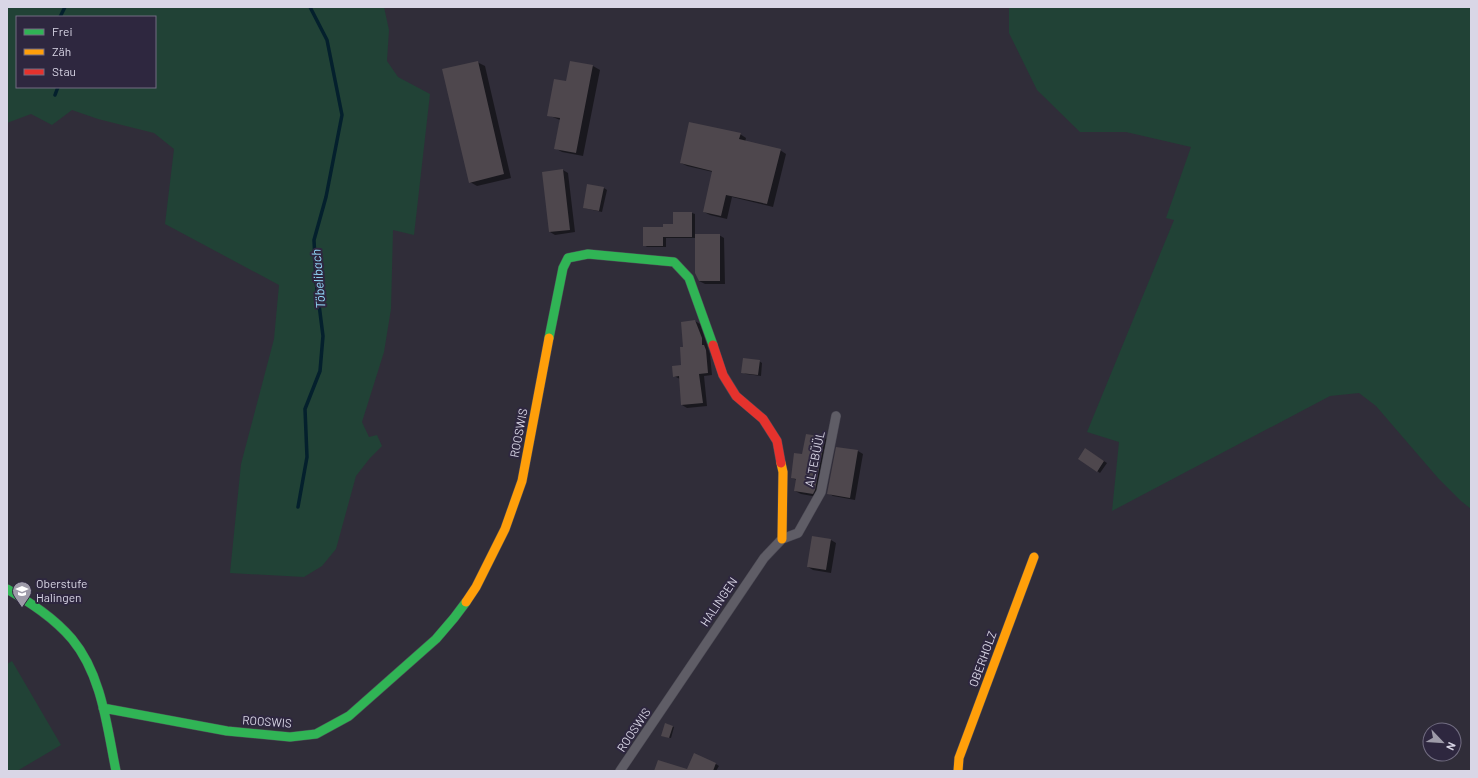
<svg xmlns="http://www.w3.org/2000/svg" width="1478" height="778" font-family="Barlow,sans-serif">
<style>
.green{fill:#214236;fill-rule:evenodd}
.shadow{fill:#0007}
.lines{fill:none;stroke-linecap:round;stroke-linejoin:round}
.stream{stroke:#04202d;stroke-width:3.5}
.building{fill:#4e474d}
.street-casing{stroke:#4b4954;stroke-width:10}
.fast-casing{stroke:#4b4954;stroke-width:10}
.slow-casing{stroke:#4b4954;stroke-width:10}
.jam-casing{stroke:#4b4954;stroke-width:10}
.street{stroke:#5f5d66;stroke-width:9}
.fast{stroke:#30b455;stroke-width:9}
.slow{stroke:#ff9f0a;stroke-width:9}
.jam{stroke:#e5322d;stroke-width:9}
.labels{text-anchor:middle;stroke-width:4;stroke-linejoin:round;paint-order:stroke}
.street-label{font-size:12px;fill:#d9d6e6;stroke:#2e273f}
.poi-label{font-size:12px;fill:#d9d6e6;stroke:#2e273f;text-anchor:start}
.water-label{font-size:13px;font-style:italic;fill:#93d9fa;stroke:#2e273f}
</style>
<rect width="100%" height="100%" fill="#302d39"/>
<path class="green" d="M 7,7 L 384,7 L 389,30 L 387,61 L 398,77 L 430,94 L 414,235 L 393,230 L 391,309 L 384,352 L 362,422 L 369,437 L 377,435 L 382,446 L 370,458 L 356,476 L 336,549 L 322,566 L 304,577 L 230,573 L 241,464 L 274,339 L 279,285 L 165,224 L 174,149 L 154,133 L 98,119 L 72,110 L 52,125 L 31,114 L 7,123 ZM 17,17 L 155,17 L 155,87 L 17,87 Z
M 1009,7 L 1471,7 L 1471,509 L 1461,501 L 1438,478 L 1376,406 L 1359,393 L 1330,396 L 1112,511 L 1119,442 L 1087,432 L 1174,220 L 1166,218 L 1191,147 L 1126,132 L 1080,132 L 1037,90 L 1009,33 Z
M 12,661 L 61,745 L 17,771 L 7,771 L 7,664 Z"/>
<path class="shadow" d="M 477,62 L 485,66 L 511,178 L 477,186 L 470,182 Z
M 593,66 L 600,70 L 583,156 L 562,152 L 555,148 L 560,120 L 548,115 L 567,82 Z
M 740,134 L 746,138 L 745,142 L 780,150 L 786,154 L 773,207 L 732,197 L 727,219 L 710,215 L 704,212 L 713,172 L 687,166 L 681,163 Z
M 563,170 L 568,173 L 575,232 L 555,235 L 550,232 Z
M 604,188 L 607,190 L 602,212 L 584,208 Z
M 692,213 L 695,214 L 695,235 L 719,235 L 724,238 L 725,284 L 705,284 L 699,281 L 696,238 L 666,238 L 666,247 L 647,247 L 644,245 L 664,228 L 674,225 Z
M 695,321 L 700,324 L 710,354 L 712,375 L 704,376 L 707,406 L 687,408 L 682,405 L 680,379 L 674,376 L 682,366 L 684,348 Z
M 759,361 L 762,363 L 761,376 L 746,374 L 742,372 Z
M 825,438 L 830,441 L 818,497 L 801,494 L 795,491 L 797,480 L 792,478 L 803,456 Z
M 837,448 L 858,451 L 863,454 L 855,500 L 833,496 L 828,493 Z
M 1088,451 L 1107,463 L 1100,473 L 1097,471 Z
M 831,540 L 836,543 L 831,573 L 813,570 L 808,567 Z
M 666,724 L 674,727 L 671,738 L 663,736 Z
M 716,764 L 719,766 L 716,771 L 655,771 L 687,770 Z"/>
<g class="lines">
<path class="stream" d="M 60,17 L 65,7
M 55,95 L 58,87
M 298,507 L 307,457 L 305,409 L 320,371 L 323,336 L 316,281 L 314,240 L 326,197 L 342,115 L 327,40 L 310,7"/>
</g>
<path class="building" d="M 478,61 L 504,174 L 469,183 L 442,69 Z
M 570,61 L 593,65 L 576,153 L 554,149 L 560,118 L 547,116 L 554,79 L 566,81 Z
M 689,122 L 741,133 L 739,139 L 781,149 L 767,204 L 726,195 L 721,216 L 703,212 L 712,171 L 680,163 Z
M 563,169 L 570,230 L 549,232 L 542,172 Z
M 587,184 L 604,187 L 599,211 L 583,208 Z
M 673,212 L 692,212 L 692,237 L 663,237 L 663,246 L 643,246 L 643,227 L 663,227 L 663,224 L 673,224 Z
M 695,234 L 720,234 L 720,281 L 699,281 L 695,273 Z
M 695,320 L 702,338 L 702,345 L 704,345 L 706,350 L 708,373 L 699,374 L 703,403 L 681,405 L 679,376 L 673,377 L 672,366 L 681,365 L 680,347 L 683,347 L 681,322 Z
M 743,358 L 760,360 L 758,375 L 741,373 Z
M 806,434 L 825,437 L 815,490 L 813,494 L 794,491 L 796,479 L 791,478 L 794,453 L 802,454 Z
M 836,447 L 858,450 L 850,498 L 827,494 Z
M 1085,448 L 1104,461 L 1097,472 L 1078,459 Z
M 812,536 L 831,539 L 826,570 L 807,567 Z
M 665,723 L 673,726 L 669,738 L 661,736 Z
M 694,753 L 716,763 L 713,771 L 654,771 L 658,760 L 687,769 Z"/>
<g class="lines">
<g class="street-casing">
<path id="street" d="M 620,771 L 764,558 L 782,539 L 798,533 L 821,492 L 836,416"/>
</g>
<g class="fast-casing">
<path id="fast" d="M 549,338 L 563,268 L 568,258 L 588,254 L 674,262 L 689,278 L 713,345
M 7,589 C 31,603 54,618 72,639 C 102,675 107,727 116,771
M 103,708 L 227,731 L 290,737 L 316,734 L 349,716 L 436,639 L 454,618 L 466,602"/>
</g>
<g class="slow-casing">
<path id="slow" d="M 781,463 L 783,472 L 782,539
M 466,602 L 476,587 L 505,529 L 522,481 L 549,338
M 958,771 L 959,758 L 1034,557"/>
</g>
<g class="jam-casing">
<path id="jam" d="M 713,345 L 723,375 L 736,396 L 763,419 L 777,441 L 781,463"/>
</g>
<use href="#street" class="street"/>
<use href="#fast" class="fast"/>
<use href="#slow" class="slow"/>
<use href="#jam" class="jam"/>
</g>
<defs>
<g id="school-pin" transform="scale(1)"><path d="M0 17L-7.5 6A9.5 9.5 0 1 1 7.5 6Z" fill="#9e9ba9" stroke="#2e273f"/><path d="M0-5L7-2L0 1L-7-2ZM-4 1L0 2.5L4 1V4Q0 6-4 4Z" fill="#fff"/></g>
</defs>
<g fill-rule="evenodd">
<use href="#school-pin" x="22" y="591"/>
</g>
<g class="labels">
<g class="street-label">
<text transform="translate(519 433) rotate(-79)" y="4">ROOSWIS</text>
<text transform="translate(815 459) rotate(-78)" y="4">ALTEBÜÜL</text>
<text transform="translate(719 602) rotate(-56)" y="4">HALINGEN</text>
<text transform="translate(983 659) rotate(-70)" y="4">OBERHOLZ</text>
<text transform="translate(267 722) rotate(4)" y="4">ROOSWIS</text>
<text transform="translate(634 730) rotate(-56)" y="4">ROOSWIS</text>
</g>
<g class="poi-label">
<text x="36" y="588">Oberstufe<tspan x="36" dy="14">Halingen</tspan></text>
</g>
<g class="water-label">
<text transform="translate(318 279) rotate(-95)" y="5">Töbelibach</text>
</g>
</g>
<rect width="1478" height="778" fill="none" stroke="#d9d6e6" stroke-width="16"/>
<rect x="16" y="16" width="140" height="72" fill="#2e273f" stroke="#726d82"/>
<rect x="24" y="29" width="20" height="6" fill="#30b455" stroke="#726d82"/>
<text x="52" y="36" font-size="12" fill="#d9d6e6">Frei</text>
<rect x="24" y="49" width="20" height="6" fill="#ff9f0a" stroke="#726d82"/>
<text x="52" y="56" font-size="12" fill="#d9d6e6">Zäh</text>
<rect x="24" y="69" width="20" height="6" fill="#e5322d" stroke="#726d82"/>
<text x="52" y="76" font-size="12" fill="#d9d6e6">Stau</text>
<g transform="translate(1442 742) rotate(115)"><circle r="19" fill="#2e273f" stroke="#726d82"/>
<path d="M0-3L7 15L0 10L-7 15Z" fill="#9e9ba9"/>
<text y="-6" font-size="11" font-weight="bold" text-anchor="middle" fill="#d9d6e6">N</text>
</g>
</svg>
